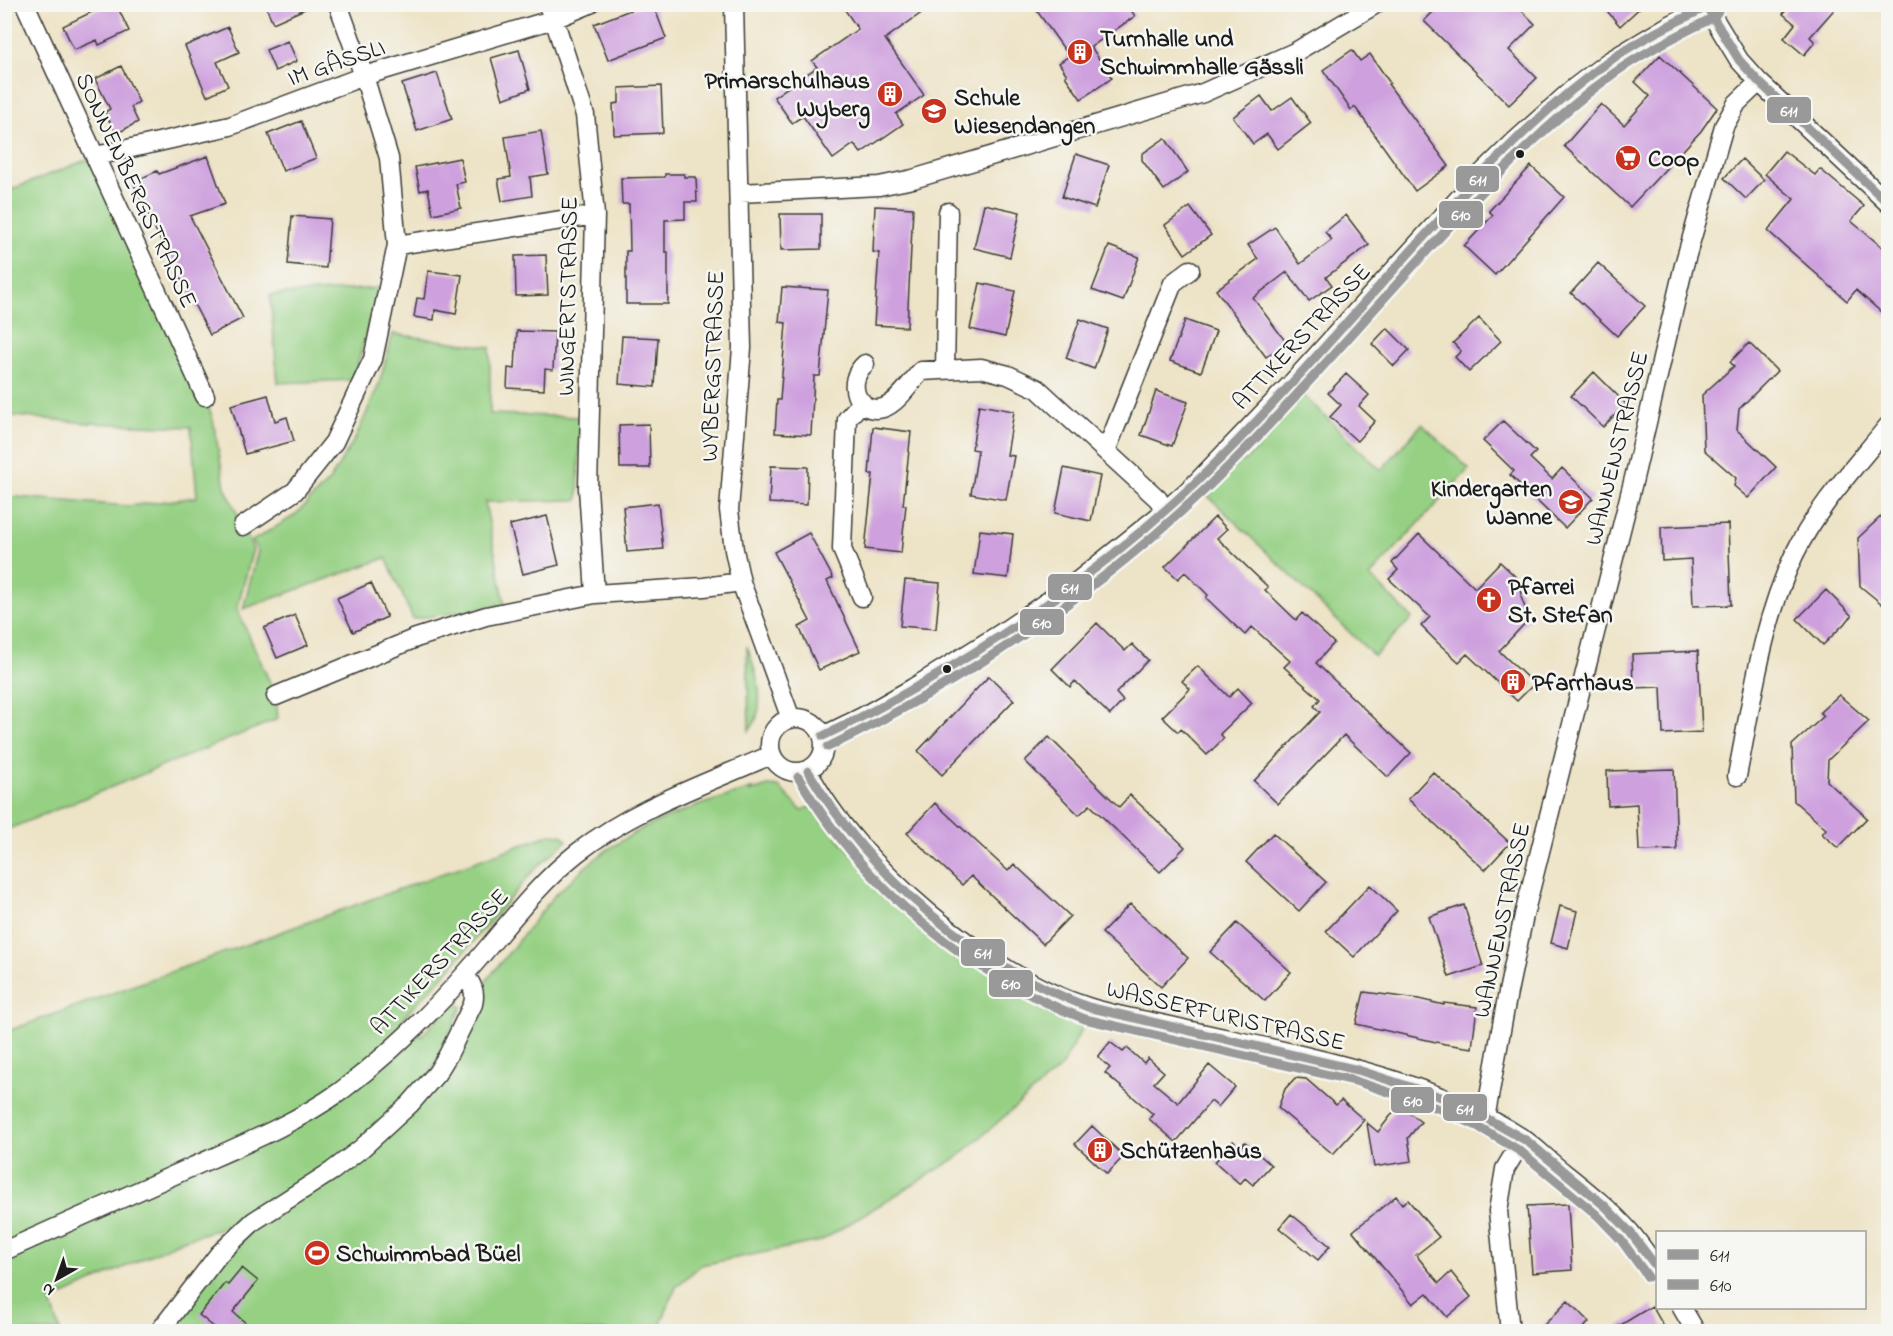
<svg xmlns="http://www.w3.org/2000/svg" width="1893" height="1336" font-family="'Indie Flower',sans-serif">
<style>
.green{fill:#95d083;stroke:#587650;stroke-width:1.5}
.building{fill:#cea0de}
.lines{fill:none;stroke-linecap:round;stroke-linejoin:round}
.street-casing{stroke:#3b3a36;stroke-width:21}
.street{stroke:#fff;stroke-width:18}
.bus-1-casing{stroke:#f6f6f2;stroke-width:14}
.bus-2-casing{stroke:#f6f6f2;stroke-width:14}
.bus-1{stroke:#999;stroke-width:9}
.bus-2{stroke:#999;stroke-width:9}
.bus-dot{fill:#1c1c1c;stroke:#f6f6f2;stroke-width:2}
.labels{text-anchor:middle;stroke-width:5;stroke-linejoin:round;paint-order:stroke}
.poi-label{font-size:24px;font-weight:bold;fill:#1c1c1c;stroke:#f6f6f2;text-anchor:start}
.street-label{font-size:24px;fill:#1c1c1c;stroke:#f6f6f2}
.line-badge{stroke:#f6f6f2;stroke-width:2}
.badge-label{font-size:16px;text-anchor:middle;font-weight:bold;fill:#fff}
</style>
<rect width="100%" height="100%" fill="#f6f6f2"/>
<filter id="ink" filterUnits="userSpaceOnUse"><feTurbulence type="fractalNoise" baseFrequency=".0167" numOctaves="2"/><feDisplacementMap in="SourceGraphic" scale="12" xChannelSelector="R" yChannelSelector="G"/><feConvolveMatrix kernelMatrix="1 2 1 2 8 2 1 2 1" color-interpolation-filters="sRGB"/></filter>
<filter id="wash" filterUnits="userSpaceOnUse"><feTurbulence type="fractalNoise" baseFrequency=".008" numOctaves="4" result="noise"/><feDisplacementMap in="SourceGraphic" scale="24" xChannelSelector="R" yChannelSelector="G"/><feGaussianBlur stdDeviation="1.35" result="paint"/><feColorMatrix in="noise" values="0 0 0 0 0 0 0 0 0 0 0 0 0 0 0 0 0 1.4 0 .05"/><feComposite in="paint" operator="in"/></filter>
<g filter="url(#wash)">
<rect width="100%" height="100%" fill="#ede3c6"/>
<path class="green" d="M 96,156 L 205,396 L 213,420 L 225,487 L 253,549 L 237,609 L 276,696 L 278,719 L 6,830 L 5,828 L 5,496 L 128,506 L 197,497 L 191,427 L 87,423 L 5,415 L 5,192 Z
M 379,288 L 353,380 L 278,383 L 270,295 Z
M 393,334 L 490,347 L 490,414 L 580,417 L 578,500 L 485,502 L 505,605 L 413,619 L 386,558 L 243,609 L 258,551 L 252,541 L 294,516 L 329,481 L 356,437 L 379,384 Z
M 1302,394 L 1381,470 L 1422,424 L 1469,469 L 1370,576 L 1412,618 L 1374,656 L 1206,494 L 1239,462 L 1246,460 L 1270,435 L 1273,426 Z
M 747,646 C 756,672 769,707 749,731 Z
M 768,786 L 779,787 L 802,811 L 810,806 L 886,892 L 930,931 L 969,960 L 1009,972 L 1088,1007 L 1081,1031 L 1061,1067 L 958,1157 L 821,1241 L 701,1265 L 676,1287 L 658,1331 L 159,1331 L 253,1222 L 234,1224 L 183,1240 L 51,1301 L 60,1331 L 5,1332 L 5,1032 L 551,834 L 562,835 L 567,841 L 536,868 L 447,972 L 403,1018 L 421,1036 L 452,1004 L 456,1002 L 462,1007 L 422,1090 L 475,995 L 554,896 L 585,867 L 608,849 L 643,828 L 696,806 L 754,788 L 749,792 Z"/>
<g id="blocks">
<path class="building" d="M 108,4 L 116,4 L 129,31 L 99,45 L 97,40 L 74,50 L 63,26 Z
M 265,4 L 316,4 L 273,23 Z
M 646,4 L 653,4 L 666,38 L 608,60 L 594,24 Z
M 841,4 L 934,4 L 885,39 L 924,95 L 896,114 L 903,124 L 861,153 L 854,144 L 833,159 L 803,116 L 792,123 L 774,97 L 817,67 L 812,61 L 858,29 Z
M 1032,4 L 1127,4 L 1135,16 L 1091,47 L 1112,78 L 1081,99 L 1065,76 L 1067,75 L 1059,63 L 1069,56 Z
M 1441,4 L 1515,4 L 1535,24 L 1509,50 L 1537,78 L 1509,105 L 1424,21 Z
M 1601,4 L 1644,4 L 1620,26 Z
M 1791,4 L 1839,4 L 1810,37 L 1815,42 L 1804,55 L 1784,38 L 1795,24 L 1783,14 Z
M 228,27 L 239,52 L 217,62 L 228,86 L 207,96 L 185,46 Z
M 288,41 L 297,61 L 275,71 L 266,50 Z
M 519,50 L 530,89 L 503,99 L 491,58 Z
M 1352,50 L 1360,61 L 1370,54 L 1390,83 L 1388,84 L 1449,166 L 1415,191 L 1355,107 L 1351,110 L 1323,70 Z
M 1660,55 L 1717,108 L 1701,131 L 1630,207 L 1564,146 L 1601,104 L 1624,125 L 1650,96 L 1635,82 Z
M 121,66 L 139,102 L 131,107 L 138,122 L 116,134 L 105,112 L 110,109 L 95,79 Z
M 437,73 L 452,119 L 417,131 L 402,84 Z
M 661,86 L 663,133 L 614,135 L 613,104 L 619,103 L 619,88 Z
M 1261,96 L 1272,111 L 1292,97 L 1311,123 L 1278,149 L 1267,134 L 1253,144 L 1233,117 Z
M 301,121 L 316,158 L 283,171 L 268,134 Z
M 541,131 L 548,174 L 530,177 L 532,196 L 502,201 L 498,179 L 511,177 L 505,137 Z
M 1165,138 L 1188,172 L 1164,190 L 1142,160 L 1142,154 Z
M 1784,151 L 1815,175 L 1820,169 L 1864,206 L 1851,221 L 1888,252 L 1888,318 L 1856,290 L 1847,301 L 1768,231 L 1794,199 L 1765,174 Z
M 1076,154 L 1109,165 L 1095,208 L 1062,197 Z
M 208,156 L 225,204 L 190,216 L 243,318 L 210,335 L 158,235 L 133,182 L 157,171 L 159,174 Z
M 460,158 L 465,182 L 456,184 L 461,208 L 433,214 L 428,189 L 420,191 L 415,167 Z
M 1742,159 L 1764,180 L 1746,199 L 1724,178 Z
M 1531,166 L 1564,197 L 1495,275 L 1464,246 L 1493,215 L 1489,211 Z
M 665,174 L 684,174 L 684,177 L 696,177 L 697,202 L 685,202 L 685,219 L 665,220 L 665,252 L 668,252 L 668,304 L 626,304 L 626,251 L 630,251 L 629,204 L 622,204 L 621,178 L 665,177 Z
M 984,204 L 1020,212 L 1010,257 L 974,248 Z
M 875,206 L 913,208 L 907,327 L 874,325 L 879,253 L 873,252 Z
M 1190,207 L 1211,235 L 1185,254 L 1165,225 Z
M 780,214 L 821,214 L 821,249 L 781,250 Z
M 1346,215 L 1369,245 L 1326,277 L 1332,285 L 1309,301 L 1287,272 L 1253,298 L 1286,342 L 1266,357 L 1216,290 L 1258,259 L 1248,245 L 1275,227 L 1300,264 L 1332,240 L 1325,232 Z
M 292,216 L 330,219 L 326,268 L 288,264 Z
M 1109,246 L 1139,257 L 1123,301 L 1092,290 Z
M 546,255 L 548,295 L 516,296 L 515,256 Z
M 1598,263 L 1645,306 L 1617,336 L 1571,293 Z
M 428,271 L 462,275 L 456,314 L 435,310 L 434,320 L 414,317 L 417,298 L 424,299 Z
M 980,283 L 1015,291 L 1005,337 L 970,329 Z
M 782,287 L 828,290 L 820,376 L 814,376 L 811,435 L 775,433 L 777,400 L 780,400 L 786,323 L 779,322 Z
M 1479,318 L 1501,341 L 1469,372 L 1455,357 L 1461,351 L 1453,343 Z
M 1080,319 L 1108,329 L 1094,369 L 1066,358 Z
M 1185,320 L 1216,331 L 1201,372 L 1170,361 Z
M 1387,328 L 1409,350 L 1394,366 L 1372,344 Z
M 517,331 L 555,332 L 553,370 L 545,369 L 544,390 L 507,388 L 508,368 L 515,369 Z
M 622,336 L 658,338 L 655,387 L 619,384 Z
M 1749,343 L 1777,371 L 1739,409 L 1737,430 L 1776,467 L 1748,498 L 1734,486 L 1736,478 L 1704,450 L 1702,395 L 1734,366 L 1730,362 Z
M 1594,372 L 1626,404 L 1603,427 L 1571,396 Z
M 1346,374 L 1369,395 L 1359,406 L 1375,421 L 1357,441 L 1330,417 L 1341,405 L 1328,393 Z
M 1156,391 L 1188,402 L 1172,446 L 1141,435 Z
M 268,395 L 275,421 L 287,417 L 294,441 L 245,454 L 231,405 Z
M 979,405 L 1014,411 L 1007,455 L 1014,456 L 1006,500 L 971,494 L 978,450 L 972,449 Z
M 1503,421 L 1536,452 L 1530,458 L 1552,479 L 1562,468 L 1593,498 L 1565,528 L 1510,475 L 1514,471 L 1483,441 Z
M 649,424 L 650,468 L 620,468 L 619,425 Z
M 873,427 L 911,432 L 903,505 L 906,505 L 901,553 L 865,549 L 873,474 L 869,474 Z
M 771,466 L 808,467 L 807,505 L 769,503 Z
M 1064,468 L 1100,476 L 1091,521 L 1055,513 Z
M 658,503 L 663,549 L 627,552 L 623,507 Z
M 1888,510 L 1888,609 L 1860,586 L 1858,538 Z
M 547,516 L 559,565 L 523,574 L 510,525 Z
M 1215,517 L 1227,529 L 1217,538 L 1268,587 L 1265,590 L 1296,620 L 1302,613 L 1334,643 L 1316,663 L 1411,753 L 1388,777 L 1344,735 L 1278,804 L 1254,781 L 1320,712 L 1314,706 L 1320,699 L 1284,667 L 1290,661 L 1252,627 L 1245,635 L 1206,598 L 1208,595 L 1185,572 L 1178,579 L 1165,567 Z
M 1728,524 L 1731,605 L 1693,606 L 1691,559 L 1662,561 L 1661,527 Z
M 980,530 L 1013,534 L 1008,578 L 974,574 Z
M 809,533 L 833,578 L 827,581 L 860,651 L 819,670 L 799,627 L 810,621 L 774,552 Z
M 1419,534 L 1475,588 L 1500,562 L 1517,578 L 1515,581 L 1520,585 L 1518,588 L 1522,592 L 1521,597 L 1529,619 L 1499,651 L 1534,684 L 1517,701 L 1467,654 L 1459,662 L 1438,643 L 1421,626 L 1430,617 L 1389,579 L 1398,570 L 1392,563 Z
M 905,580 L 940,583 L 936,629 L 900,626 Z
M 371,583 L 387,617 L 353,632 L 337,598 Z
M 1826,590 L 1852,616 L 1823,645 L 1797,619 Z
M 295,615 L 308,645 L 277,658 L 264,628 Z
M 1097,623 L 1125,651 L 1132,644 L 1148,660 L 1116,693 L 1123,701 L 1110,715 L 1075,681 L 1070,687 L 1052,669 Z
M 1698,651 L 1702,732 L 1663,734 L 1661,687 L 1633,688 L 1632,654 Z
M 1198,666 L 1229,697 L 1238,688 L 1252,703 L 1220,734 L 1224,738 L 1207,755 L 1181,729 L 1178,732 L 1162,717 L 1190,689 L 1182,681 Z
M 989,676 L 1014,700 L 942,775 L 918,751 Z
M 1839,695 L 1869,721 L 1828,760 L 1827,781 L 1867,818 L 1838,848 L 1822,834 L 1826,829 L 1794,801 L 1792,745 L 1824,716 L 1820,712 Z
M 1049,737 L 1119,807 L 1130,795 L 1185,847 L 1160,872 L 1090,805 L 1079,815 L 1025,761 Z
M 1674,769 L 1677,850 L 1639,851 L 1637,804 L 1608,806 L 1607,771 Z
M 1433,772 L 1510,843 L 1485,870 L 1408,799 Z
M 935,803 L 1008,871 L 1014,864 L 1070,916 L 1043,944 L 971,876 L 962,885 L 907,833 Z
M 1273,833 L 1326,882 L 1299,911 L 1246,862 Z
M 1370,885 L 1397,911 L 1354,957 L 1326,931 Z
M 1130,904 L 1188,958 L 1161,987 L 1102,933 Z
M 1464,905 L 1483,966 L 1449,977 L 1429,917 Z
M 1560,906 L 1577,911 L 1568,948 L 1551,943 Z
M 1237,923 L 1291,972 L 1265,1001 L 1210,952 Z
M 1364,992 L 1419,999 L 1444,1005 L 1444,1003 L 1477,1007 L 1472,1048 L 1445,1044 L 1356,1024 Z
M 1110,1042 L 1123,1052 L 1127,1048 L 1144,1063 L 1148,1058 L 1164,1072 L 1154,1083 L 1178,1103 L 1209,1065 L 1235,1087 L 1218,1107 L 1211,1101 L 1176,1142 L 1149,1119 L 1153,1114 L 1105,1073 L 1110,1068 L 1098,1057 Z
M 1295,1078 L 1306,1079 L 1336,1105 L 1341,1100 L 1364,1120 L 1333,1154 L 1278,1108 L 1285,1089 Z
M 1399,1105 L 1421,1122 L 1408,1138 L 1412,1161 L 1374,1167 L 1367,1123 L 1378,1132 Z
M 1092,1126 L 1124,1156 L 1107,1174 L 1075,1144 Z
M 1233,1141 L 1240,1148 L 1245,1142 L 1271,1165 L 1253,1185 L 1245,1178 L 1240,1184 L 1215,1162 Z
M 1396,1196 L 1402,1204 L 1408,1200 L 1439,1237 L 1416,1255 L 1439,1283 L 1451,1272 L 1471,1297 L 1447,1317 L 1427,1293 L 1413,1304 L 1353,1231 Z
M 1568,1204 L 1572,1270 L 1532,1273 L 1527,1206 Z
M 1291,1214 L 1330,1246 L 1318,1260 L 1279,1228 Z
M 242,1268 L 258,1281 L 233,1312 L 256,1332 L 220,1332 L 199,1315 L 225,1283 L 228,1285 Z
M 1568,1301 L 1589,1322 L 1580,1332 L 1537,1332 Z
M 1652,1306 L 1667,1332 L 1609,1332 Z"/>
</g>
</g>
<g filter="url(#ink)">
<use href="#blocks" fill-opacity="0" stroke="#3b3a36" stroke-width="1.5"/>
<g class="lines">
<g class="street-casing">
<path id="street" d="M 25,4 L 205,396
M 547,4 L 554,19 L 585,115 L 595,215 L 588,488 L 595,594
M 734,4 L 742,348 L 729,510 L 734,550 L 741,582 L 791,719
M 1705,4 L 1739,60 L 1759,82 L 1888,203
M 96,156 L 230,126 L 364,76 L 554,19 L 590,4
M 739,193 L 879,186 L 913,179 L 1203,93 L 1297,51 L 1376,4
M 397,245 L 595,215
M 865,364 C 845,381 856,415 883,408 C 898,403 911,382 921,371 L 981,368 L 1008,375 L 1038,389 L 1158,499 L 1165,511
M 945,370 L 948,212
M 862,402 L 847,419 L 842,549 L 862,597
M 1106,451 L 1173,283 L 1190,270
M 243,526 L 295,491 L 334,442 L 373,359 L 397,245 L 389,158 L 364,76 L 338,4
M 276,696 L 416,638 L 486,616 L 595,594 L 704,587 L 741,582
M770 745a27 27 0 1 1 54 0a27 27 0 1 1-54 0Z
M 823,736 L 862,717 L 913,688 L 1000,634 L 1079,580 L 1165,511 L 1196,483 L 1289,386 L 1480,175 L 1515,141 L 1574,88 L 1608,62 L 1670,25 L 1711,4
M 808,771 C 855,864 989,977 1088,1007 C 1119,1017 1152,1021 1183,1029 C 1294,1054 1426,1076 1522,1138 C 1535,1147 1546,1158 1558,1168 C 1583,1188 1609,1208 1630,1232 C 1640,1244 1649,1257 1658,1270
M 1737,776 C 1752,702 1761,625 1794,555 C 1817,507 1855,467 1888,426
M 1485,1119 L 1508,992 L 1524,915 L 1634,478 L 1684,265 L 1724,126 L 1737,103 L 1759,82
M 4,1251 C 67,1223 129,1195 192,1167 C 242,1145 296,1123 341,1091 C 387,1056 428,1017 466,973 C 502,933 534,887 577,853 C 634,808 705,784 771,755
M 1682,1308 L 1696,1332
M 159,1332 L 219,1254 L 254,1221 L 332,1171 L 362,1148 L 410,1104 L 437,1073 L 448,1055 L 473,1004 C 476,992 472,984 465,975
M 1510,1332 L 1498,1211 L 1505,1169 L 1523,1139"/>
</g>
<use href="#street" class="street"/>
<g class="bus-1-casing">
<path id="bus-1" d="M 1705,4 L 1739,60 L 1759,82 L 1888,203
M 823,736 C 970,665 1110,570 1225,454 C 1301,377 1371,293 1445,214 C 1497,157 1552,101 1615,57 C 1644,37 1676,22 1707,7
M 808,771 C 873,879 970,961 1088,1007 L 1358,1070 L 1444,1098 L 1484,1117 L 1527,1141 L 1605,1206 L 1630,1232 L 1658,1269"/>
</g>
<g class="bus-2-casing">
<path id="bus-2" d="M 828,747 C 977,675 1119,578 1235,460 C 1306,388 1371,311 1440,237 C 1494,178 1549,121 1613,74 C 1645,51 1680,35 1714,17 L 1718,11 L 1719,4
M 798,777 C 864,887 965,973 1085,1019 L 1355,1081 L 1440,1109 L 1479,1127 L 1520,1151 L 1597,1215 L 1621,1240 L 1648,1277"/>
</g>
<use href="#bus-1" class="bus-1"/>
<use href="#bus-2" class="bus-2"/>
</g>
</g>
<defs>
<g id="building-disc" transform="scale(1.35)"><circle r="9.5" fill="#c8321e" stroke="#f6f6f2"/><path d="M-4-6H4V6H1V3H-1V6H-4ZM-2.5-4.3h1.7v1.8h-1.7ZM.8-4.3h1.7v1.8H.8ZM-2.5-1h1.7V.8h-1.7ZM.8-1h1.7V.8H.8Z" fill="#fff"/></g>
<g id="school-disc" transform="scale(1.35)"><circle r="9.5" fill="#c8321e" stroke="#f6f6f2"/><path d="M0-5L7-2L0 1L-7-2ZM-4 1L0 2.5L4 1V4Q0 6-4 4Z" fill="#fff"/></g>
<g id="supermarket-disc" transform="scale(1.35)"><circle r="9.5" fill="#c8321e" stroke="#f6f6f2"/><path d="M-6-5.5h2.5l.6 2H6L4.5 2H-2.5L-4.4-4H-6ZM-1.5 3.2a1.3 1.3 0 1 0 .1 0ZM3 3.2a1.3 1.3 0 1 0 .1 0Z" fill="#fff"/></g>
<g id="church-disc" transform="scale(1.35)"><circle r="9.5" fill="#c8321e" stroke="#f6f6f2"/><path d="M-1.2-6h2.4v3.5h3.3v2.4h-3.3V6h-2.4V-.1h-3.3v-2.4h3.3Z" fill="#fff"/></g>
<g id="stadium-disc" transform="scale(1.35)"><circle r="9.5" fill="#c8321e" stroke="#f6f6f2"/><path d="M0-5a6.5 5 0 1 0 0 10a6.5 5 0 1 0 0-10ZM-3.5-1.8h7v3.6h-7Z" fill="#fff"/></g>
</defs>
<g fill-rule="evenodd">
<use href="#building-disc" x="1080" y="52"/>
<use href="#building-disc" x="890" y="94"/>
<use href="#school-disc" x="934" y="111"/>
<use href="#supermarket-disc" x="1628" y="158"/>
<use href="#school-disc" x="1571" y="502"/>
<use href="#church-disc" x="1489" y="600"/>
<use href="#building-disc" x="1513" y="682"/>
<use href="#building-disc" x="1100" y="1150"/>
<use href="#stadium-disc" x="317" y="1253"/>
</g>
<g class="bus-dot">
<circle cx="1520" cy="154" r="5"/>
<circle cx="947" cy="669" r="5"/>
</g>
<g class="labels">
<g class="poi-label">
<text x="1100" y="46">Turnhalle und<tspan x="1100" dy="28">Schwimmhalle Gässli</tspan></text>
<text x="870" y="88" text-anchor="end">Primarschulhaus<tspan x="870" dy="28">Wyberg</tspan></text>
<text x="954" y="105">Schule<tspan x="954" dy="28">Wiesendangen</tspan></text>
<text x="1648" y="166">Coop</text>
<text x="1552" y="496" text-anchor="end">Kindergarten<tspan x="1552" dy="28">Wanne</tspan></text>
<text x="1508" y="594">Pfarrei<tspan x="1508" dy="28">St. Stefan</tspan></text>
<text x="1532" y="690">Pfarrhaus</text>
<text x="1120" y="1158">Schützenhaus</text>
<text x="336" y="1261">Schwimmbad Büel</text>
</g>
<g class="street-label">
<text transform="translate(336 62) rotate(-19)" y="8">IM GÄSSLI</text>
<text transform="translate(137 190) rotate(65)" y="8">SONNENBERGSTRASSE</text>
<text transform="translate(567 296) rotate(-89)" y="8">WINGERTSTRASSE</text>
<text transform="translate(1301 336) rotate(-47)" y="8">ATTIKERSTRASSE</text>
<text transform="translate(712 366) rotate(-88)" y="8">WYBERGSTRASSE</text>
<text transform="translate(1616 448) rotate(-76)" y="8">WANNENSTRASSE</text>
<text transform="translate(1501 920) rotate(-78)" y="8">WANNENSTRASSE</text>
<text transform="translate(439 961) rotate(-47)" y="8">ATTIKERSTRASSE</text>
<text transform="translate(1226 1015) rotate(13)" y="8">WASSERFURISTRASSE</text>
</g>
</g>
<g class="line-badge">
<rect x="1766" y="96" width="46" height="28" rx="6" fill="#999"/>
<rect x="1455" y="165" width="45" height="28" rx="6" fill="#999"/>
<rect x="1438" y="200" width="46" height="29" rx="6" fill="#999"/>
<rect x="1047" y="573" width="46" height="28" rx="6" fill="#999"/>
<rect x="1019" y="608" width="46" height="28" rx="6" fill="#999"/>
<rect x="960" y="938" width="46" height="29" rx="6" fill="#999"/>
<rect x="988" y="969" width="46" height="29" rx="6" fill="#999"/>
<rect x="1390" y="1086" width="45" height="28" rx="6" fill="#999"/>
<rect x="1442" y="1093" width="46" height="29" rx="6" fill="#999"/>
</g>
<g class="badge-label">
<text x="1789" y="116">611</text>
<text x="1478" y="185">611</text>
<text x="1461" y="220">610</text>
<text x="1070" y="593">611</text>
<text x="1042" y="628">610</text>
<text x="983" y="958">611</text>
<text x="1011" y="989">610</text>
<text x="1413" y="1106">610</text>
<text x="1465" y="1114">611</text>
</g>
<rect width="1893" height="1336" fill="none" stroke="#f6f6f2" stroke-width="24"/>
<rect x="1656" y="1231" width="210" height="78" fill="#f6f6f2" stroke="#9f9f9c" stroke-width="1.5"/>
<rect x="1668" y="1250" width="30" height="9" fill="#999999" stroke="#9f9f9c" stroke-width="1.5"/>
<text x="1710" y="1261" font-size="18" fill="#1c1c1c">611</text>
<rect x="1668" y="1280" width="30" height="9" fill="#999999" stroke="#9f9f9c" stroke-width="1.5"/>
<text x="1710" y="1291" font-size="18" fill="#1c1c1c">610</text>
<g transform="translate(57 1279) rotate(220)" stroke="#f6f6f2" stroke-width="4.5" paint-order="stroke">
<path d="M0-4.5L10 22L0 15L-10 22Z" fill="#1c1c1c"/>
<text y="-9" font-size="16" font-weight="bold" text-anchor="middle" fill="#1c1c1c">N</text>
</g>
</svg>
